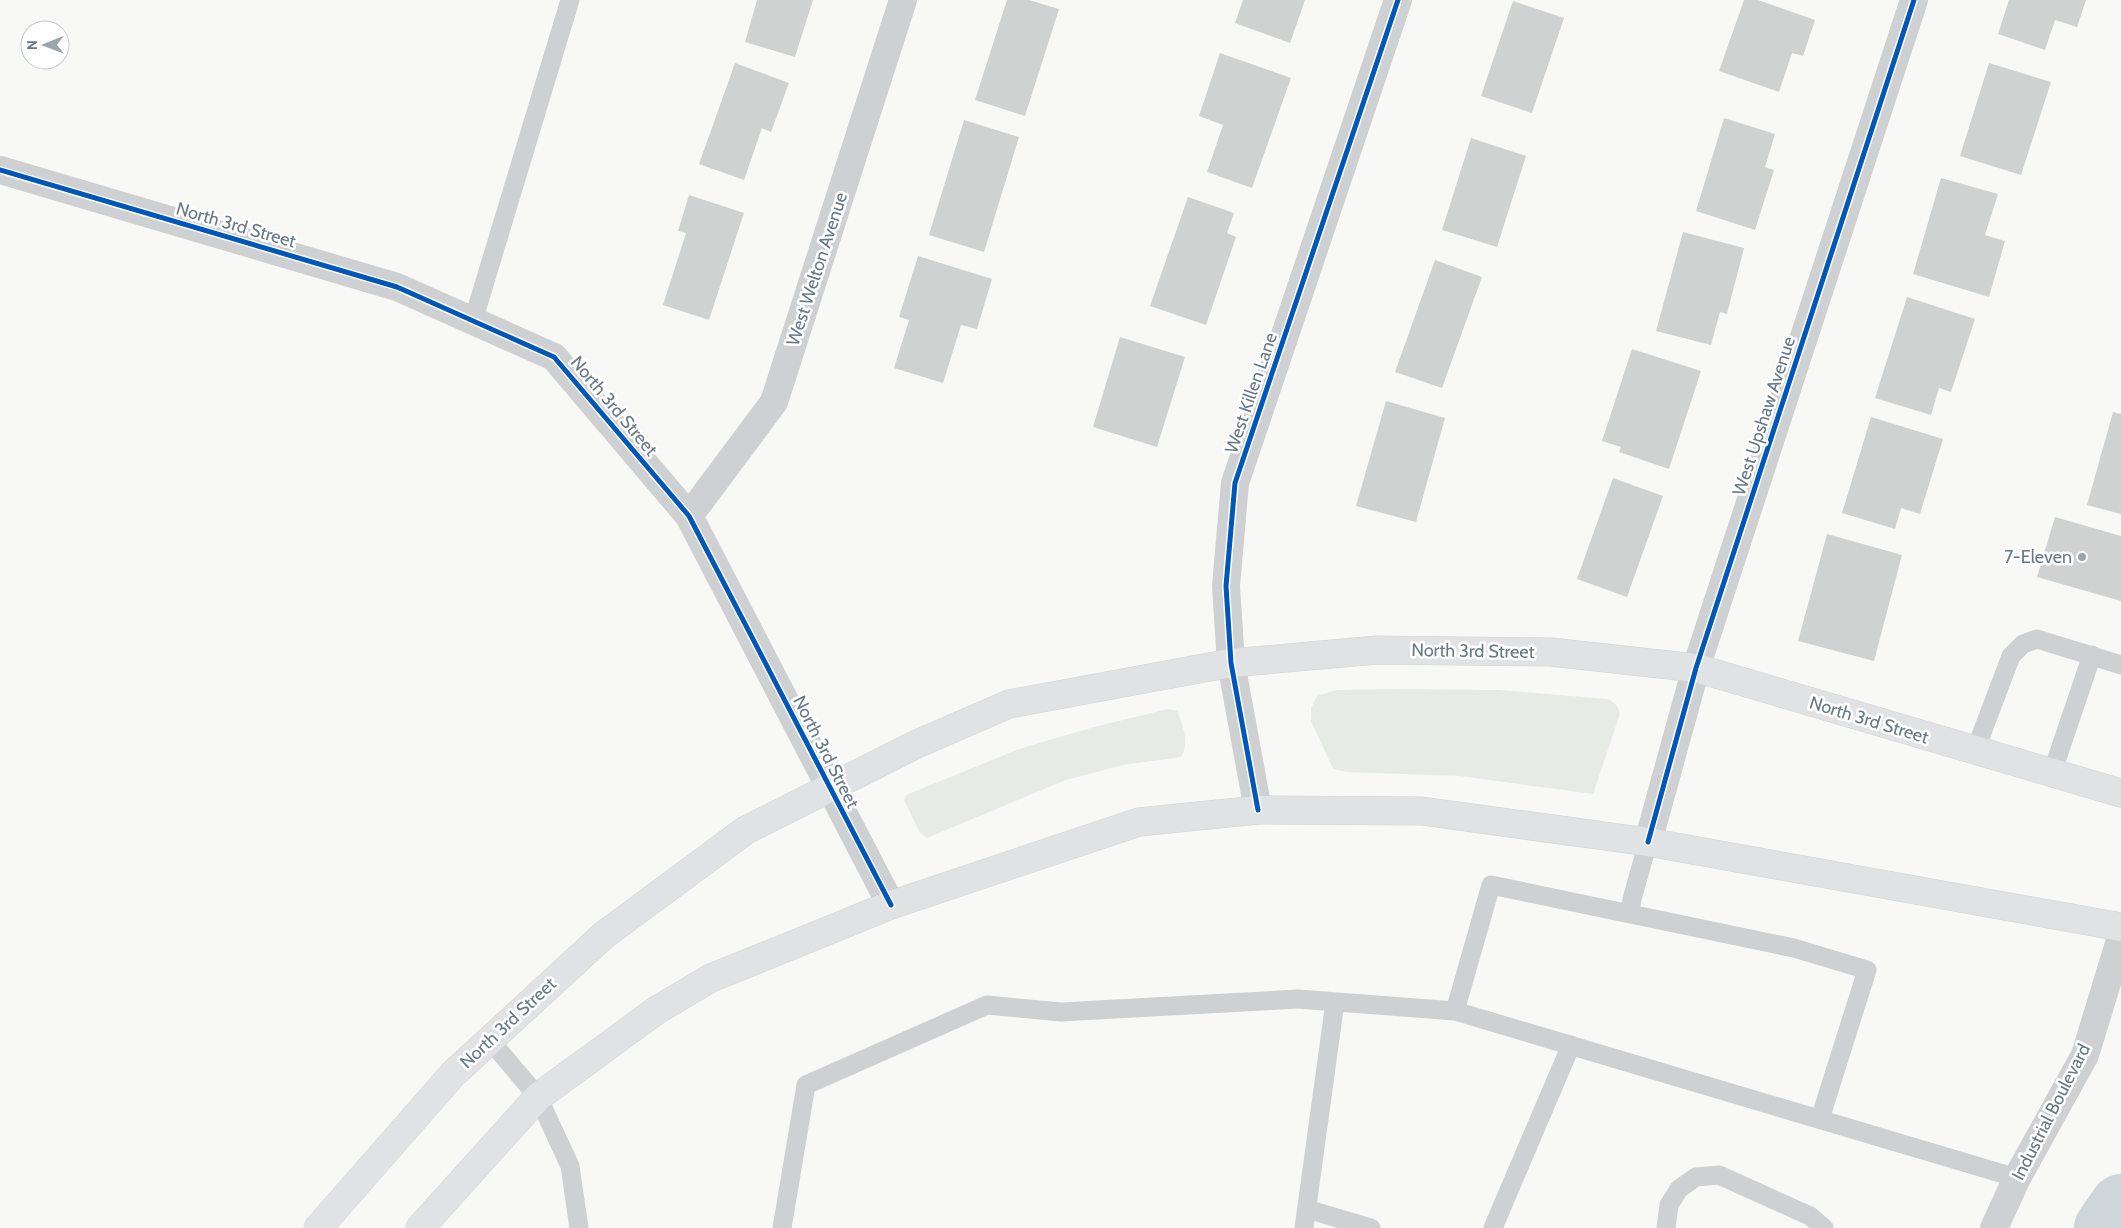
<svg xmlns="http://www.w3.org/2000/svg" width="2121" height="1228" font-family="Cabin,sans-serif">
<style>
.green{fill:#e8ebe5}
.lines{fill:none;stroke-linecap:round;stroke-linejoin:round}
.river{stroke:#cfd6da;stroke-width:62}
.building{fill:#d0d2d2}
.primary-casing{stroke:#d4d5d5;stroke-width:29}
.service{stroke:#ced0d1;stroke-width:19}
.minor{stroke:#ced0d1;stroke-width:28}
.tertiary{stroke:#ced0d1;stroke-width:28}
.primary{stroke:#e1e2e3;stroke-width:28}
.cycleway-casing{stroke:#fff;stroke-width:8}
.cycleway{stroke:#0057b8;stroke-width:5}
.poi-dot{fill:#9aa5ae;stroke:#fff;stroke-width:2}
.labels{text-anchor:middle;stroke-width:5;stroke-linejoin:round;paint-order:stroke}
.street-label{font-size:18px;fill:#687887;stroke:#fff}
.poi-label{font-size:18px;fill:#687887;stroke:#fff;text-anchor:end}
</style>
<rect width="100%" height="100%" fill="#f8f8f7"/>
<path class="green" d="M 1393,689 L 1499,690 L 1607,699 C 1616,703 1620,707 1619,717 L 1593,794 L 1460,776 L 1346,772 L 1333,769 L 1311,721 L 1311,708 L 1317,696 L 1337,690 Z
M 1168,709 L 1177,711 C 1183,726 1190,743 1181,757 L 1123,765 L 1066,780 L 927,838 L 920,833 L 904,800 L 906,795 L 1022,748 L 1094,727 Z"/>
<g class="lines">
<path class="river" d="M 2105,1228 L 2121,1205"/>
</g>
<path class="building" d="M 757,0 L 813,0 L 795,57 L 745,42 Z
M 1007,0 L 1029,0 L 1059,9 L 1025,116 L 975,100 Z
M 1243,0 L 1305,0 L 1290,43 L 1235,23 Z
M 1744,0 L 1758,0 L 1815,20 L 1803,56 L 1792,53 L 1779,92 L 1719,71 Z
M 2009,0 L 2086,0 L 2077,27 L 2055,20 L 2045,50 L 1998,34 Z
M 1513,1 L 1564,18 L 1532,113 L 1481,96 Z
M 1220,53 L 1291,78 L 1252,188 L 1207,172 L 1223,125 L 1199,116 Z
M 735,63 L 789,83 L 771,132 L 762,128 L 744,180 L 699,164 Z
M 1989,63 L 2051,82 L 2021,175 L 1960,156 Z
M 1724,118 L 1775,134 L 1765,167 L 1774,170 L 1755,230 L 1696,211 Z
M 964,120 L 1019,137 L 984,252 L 929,235 Z
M 1471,138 L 1526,156 L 1497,247 L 1442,230 Z
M 1941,178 L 1998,194 L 1985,235 L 2005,241 L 1989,297 L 1913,274 Z
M 689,195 L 744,213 L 709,320 L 663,305 L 686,233 L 678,231 Z
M 1188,197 L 1234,213 L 1227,233 L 1236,237 L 1206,325 L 1150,306 Z
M 1683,232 L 1744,248 L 1727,314 L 1720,312 L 1711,345 L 1656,331 Z
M 918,256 L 992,279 L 977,329 L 961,325 L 943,383 L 894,368 L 909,320 L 899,317 Z
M 1435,260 L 1482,277 L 1442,388 L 1395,372 Z
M 1907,297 L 1975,319 L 1951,392 L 1939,388 L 1931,415 L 1875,398 Z
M 1120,337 L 1185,357 L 1157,447 L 1093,427 Z
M 1632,349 L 1701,371 L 1669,469 L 1619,452 L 1621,447 L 1602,441 Z
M 1386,401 L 1445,418 L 1416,522 L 1356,506 Z
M 2113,412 L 2121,414 L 2121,514 L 2087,505 Z
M 1871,417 L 1943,439 L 1920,514 L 1901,508 L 1895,529 L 1842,513 Z
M 1613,478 L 1663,496 L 1627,597 L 1577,579 Z
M 2055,517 L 2121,536 L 2121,601 L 2037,577 Z
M 1827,534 L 1902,555 L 1874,661 L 1798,641 Z"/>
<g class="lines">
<g class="primary-casing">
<path id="primary" d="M 318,1228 L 453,1074 L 604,935 L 746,830 L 917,744 L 1009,704 L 1231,663 L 1377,650 L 1551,652 L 1696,668 L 2121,793
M 420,1228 L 538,1097 L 657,1010 L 711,978 L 891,905 L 1139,822 L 1258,810 L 1422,811 L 1648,842 L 2121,927"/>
</g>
<path class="service" d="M 473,321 L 570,0
M 1975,751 L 2011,656 L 2023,644 L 2037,639 L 2121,665
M 2052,773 L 2092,655
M 1630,914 L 1632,899 L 1648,842
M 489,1039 L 538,1097 L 570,1166 L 579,1228
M 1820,1119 L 1867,970 L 1794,948 L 1491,885 L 1455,1011 L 2017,1178
M 1307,1209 L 1371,1228
M 782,1228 L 806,1085 L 987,1005 L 1061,1012 L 1298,999 L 1455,1011
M 1304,1228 L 1335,1002
M 1493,1228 L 1571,1045
M 1666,1228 L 1669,1205 L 1679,1189 L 1696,1177 L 1719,1175 L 1810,1216 L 1824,1228"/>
<path class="minor" d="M 0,170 L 397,287 L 554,357 L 689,516 L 891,905
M 689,516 L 774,402 L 903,0
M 1258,810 L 1231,663 L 1226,586 L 1235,483 L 1398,0
M 1648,842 L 1696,668 L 1914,0"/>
<path class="tertiary" d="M 1994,1228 L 2017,1178 L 2085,1055 L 2121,937"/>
<use href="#primary" class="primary"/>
<g class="cycleway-casing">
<path id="cycleway" d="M 0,170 L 397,287 L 554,357 L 689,516 L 891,905
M 1258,810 L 1231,663 L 1226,586 L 1235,483 L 1398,0
M 1648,842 L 1696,668 L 1914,0"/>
</g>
<use href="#cycleway" class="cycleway"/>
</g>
<circle class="poi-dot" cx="2082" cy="557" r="5"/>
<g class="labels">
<g class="street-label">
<text transform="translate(236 225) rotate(16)" y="6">North 3rd Street</text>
<text transform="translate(817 269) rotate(-72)" y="6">West Welton Avenue</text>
<text transform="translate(1251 393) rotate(-71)" y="6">West Killen Lane</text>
<text transform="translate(614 406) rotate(50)" y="6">North 3rd Street</text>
<text transform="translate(1764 416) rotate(-72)" y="6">West Upshaw Avenue</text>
<text transform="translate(1473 651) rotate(1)" y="6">North 3rd Street</text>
<text transform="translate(1869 720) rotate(17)" y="6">North 3rd Street</text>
<text transform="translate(826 752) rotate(63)" y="6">North 3rd Street</text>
<text transform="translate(508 1023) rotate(-43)" y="6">North 3rd Street</text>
<text transform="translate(2051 1112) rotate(-63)" y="6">Industrial Boulevard</text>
</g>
<g class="poi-label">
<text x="2072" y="563">7-Eleven</text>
</g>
</g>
<g transform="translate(45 45) rotate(269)"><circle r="24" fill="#ffffff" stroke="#c3c9cf"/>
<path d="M0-4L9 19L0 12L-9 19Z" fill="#9aa5ae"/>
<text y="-8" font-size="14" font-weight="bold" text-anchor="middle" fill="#687887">N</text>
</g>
</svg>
